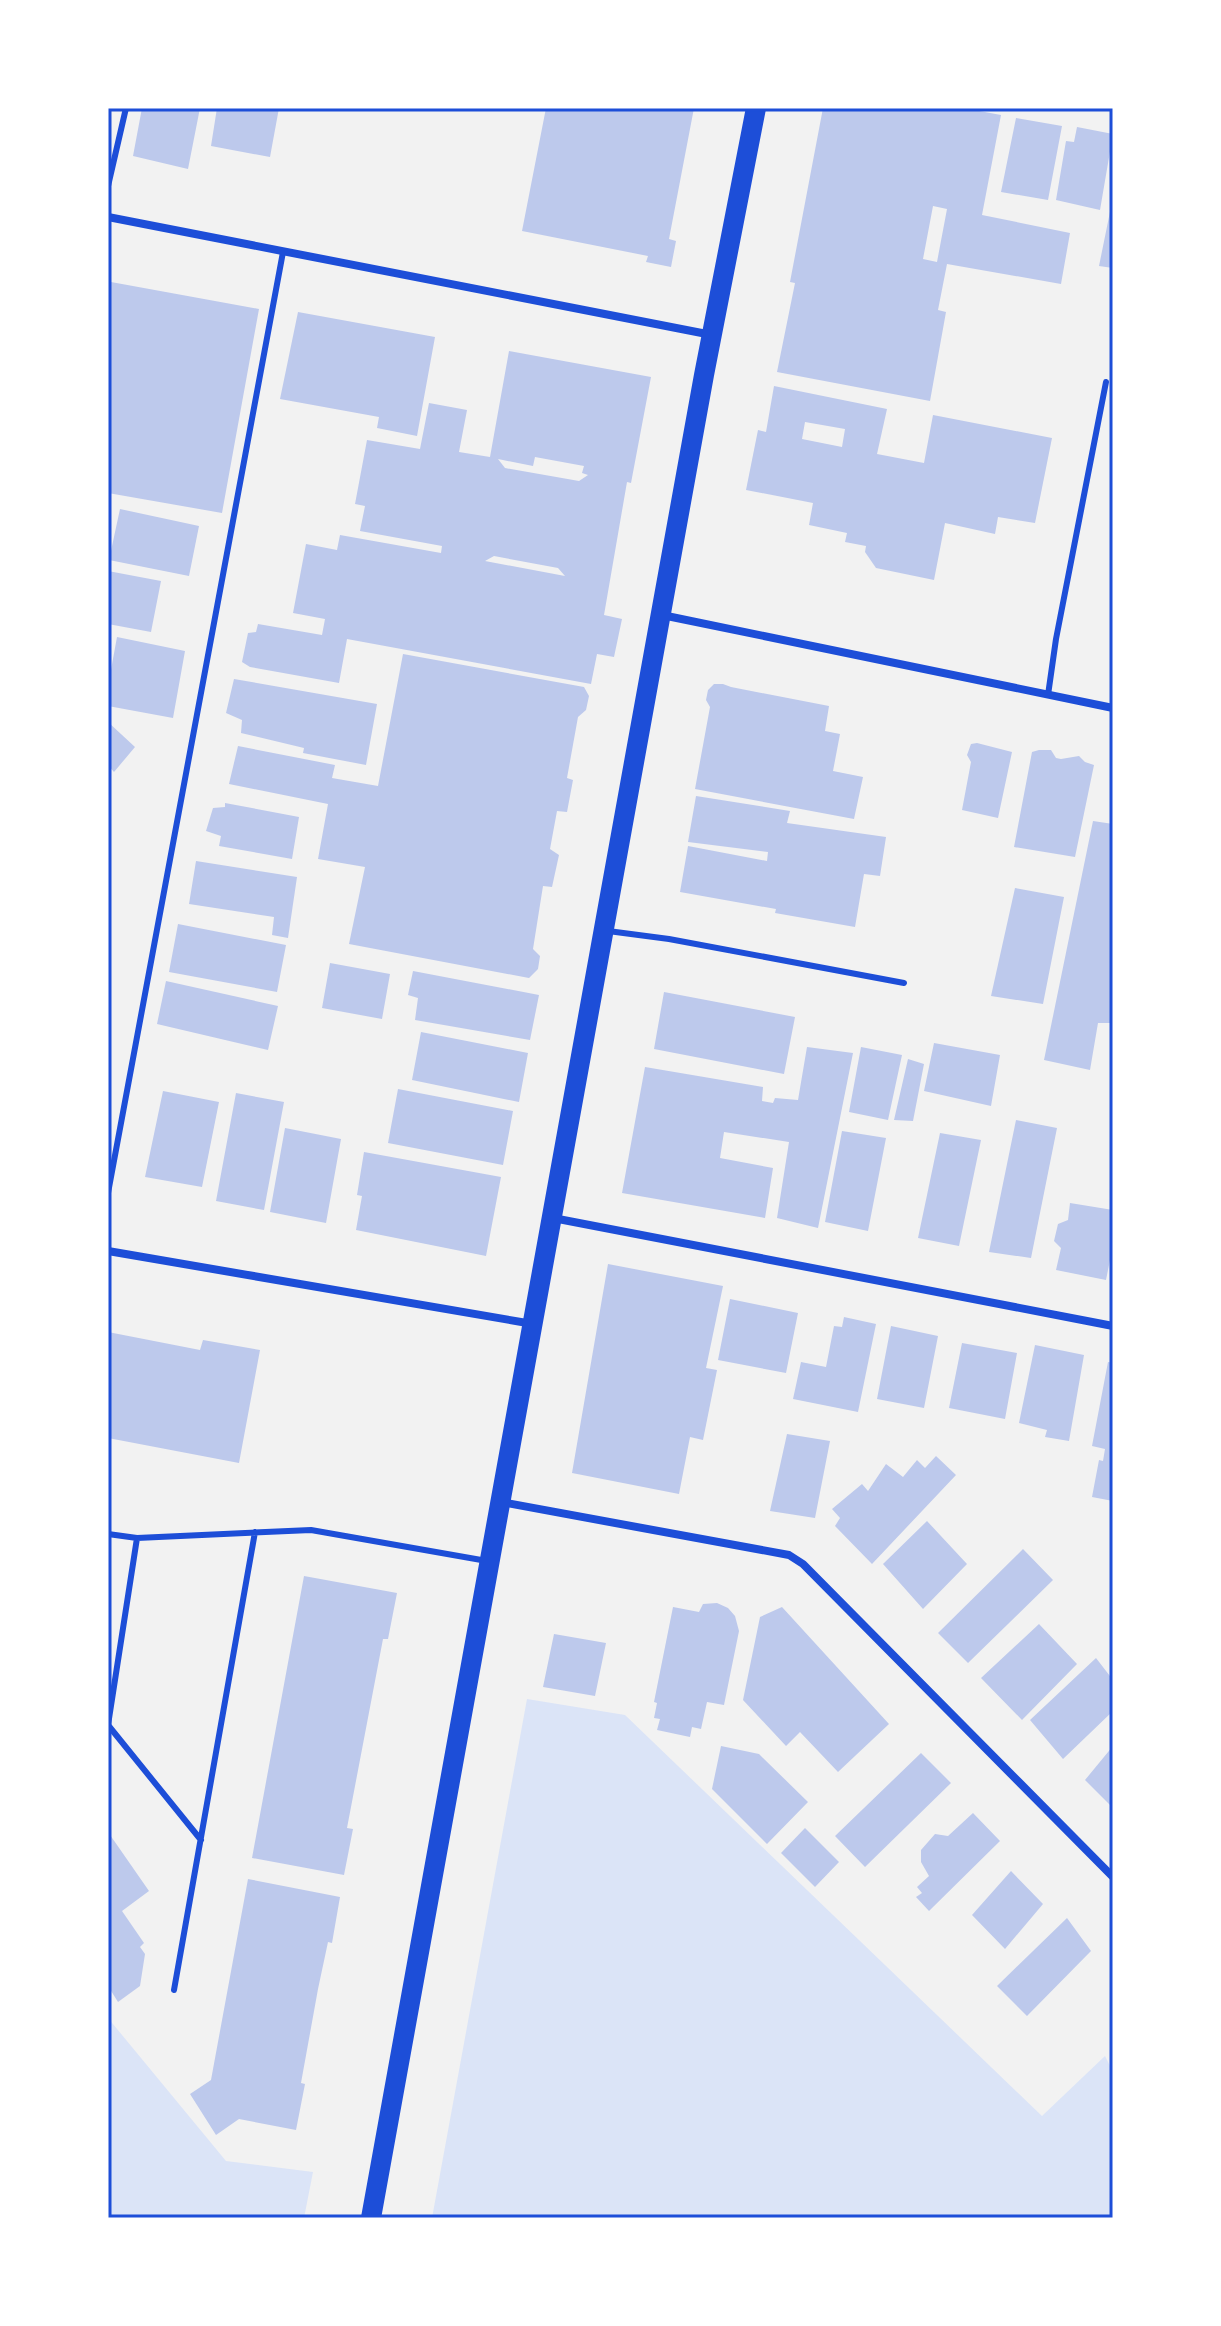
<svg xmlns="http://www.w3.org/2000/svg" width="1221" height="2326" font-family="Spectral,serif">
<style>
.green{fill:#dbe4f7}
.building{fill:#bdc9ec;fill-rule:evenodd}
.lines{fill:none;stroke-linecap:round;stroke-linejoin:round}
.service{stroke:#1d4ed8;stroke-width:6}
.minor{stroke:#1d4ed8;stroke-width:8}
.primary{stroke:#1d4ed8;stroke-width:20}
.neatline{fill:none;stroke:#1d4ed8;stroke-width:3}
</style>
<rect width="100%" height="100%" fill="#f2f2f2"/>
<path class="green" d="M 527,1699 L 625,1715 L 1042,2116 L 1105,2056 L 1113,2072 L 1113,2218 L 432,2218 Z
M 108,2018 L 226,2161 L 313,2172 L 304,2218 L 108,2218 Z"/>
<path class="building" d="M 142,108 L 200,108 L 188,169 L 133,156 Z
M 217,108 L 279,108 L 270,157 L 211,146 Z
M 546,108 L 694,108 L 669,239 L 676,241 L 671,267 L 646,262 L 648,256 L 522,231 Z
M 823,108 L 963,108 L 1001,115 L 982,215 L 1070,233 L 1061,284 L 947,264 L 938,310 L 946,312 L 930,401 L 777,372 L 795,283 L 790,282 ZM 933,206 L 947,209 L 937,262 L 923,259 Z
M 1016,118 L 1062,126 L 1048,200 L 1001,192 Z
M 1077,127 L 1113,134 L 1100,210 L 1056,200 L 1066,141 L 1074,142 Z
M 1112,202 L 1113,202 L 1113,268 L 1099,266 Z
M 111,282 L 259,309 L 222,513 L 108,493 L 108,300 Z
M 298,312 L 435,337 L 417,436 L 377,428 L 379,417 L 280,399 Z
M 509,351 L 651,377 L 631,483 L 627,482 L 604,615 L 622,619 L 614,657 L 597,654 L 591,684 L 347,639 L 339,683 L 250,667 L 242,662 L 248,633 L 256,632 L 258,624 L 322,635 L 325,619 L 293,613 L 306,544 L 337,550 L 340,535 L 441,553 L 442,546 L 360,531 L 365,506 L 355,504 L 367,440 L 420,449 L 429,403 L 467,410 L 459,452 L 490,457 ZM 535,457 L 584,466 L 582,473 L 588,475 L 579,481 L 505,468 L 498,459 L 533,466 ZM 494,556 L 558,568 L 565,576 L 485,561 Z
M 774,386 L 887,409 L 877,454 L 924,463 L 933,415 L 1052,438 L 1035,523 L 998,517 L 995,534 L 945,523 L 934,580 L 876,568 L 865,552 L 866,546 L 845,542 L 847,533 L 809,525 L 813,503 L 746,490 L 758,430 L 766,432 ZM 805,422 L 845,429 L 842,447 L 802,439 Z
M 120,509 L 199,526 L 189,576 L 109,560 Z
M 108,571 L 161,581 L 151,632 L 108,624 Z
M 117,637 L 185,651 L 173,718 L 108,706 L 108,686 Z
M 403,654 L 584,687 L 589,696 L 586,710 L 578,717 L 567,778 L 573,780 L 567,812 L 557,811 L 550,849 L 559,855 L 552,887 L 543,886 L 533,949 L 540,956 L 538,969 L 529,978 L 349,944 L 365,867 L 318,859 L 328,804 L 229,784 L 238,746 L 335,765 L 332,778 L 378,786 Z
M 234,679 L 377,704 L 366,765 L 303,753 L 304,748 L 241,733 L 242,720 L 226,713 Z
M 714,684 L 723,684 L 731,687 L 829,706 L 825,731 L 840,734 L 833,771 L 863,777 L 854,819 L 695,789 L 710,707 L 706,700 L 708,690 Z
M 108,722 L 135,747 L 114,772 L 108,765 Z
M 977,743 L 1012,752 L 998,818 L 962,810 L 971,762 L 967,755 L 971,744 Z
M 1039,750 L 1051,750 L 1056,758 L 1061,759 L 1079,756 L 1085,762 L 1094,765 L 1075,857 L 1014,847 L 1032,752 Z
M 696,796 L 790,811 L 787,823 L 886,837 L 880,876 L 864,874 L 855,927 L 775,913 L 776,909 L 680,892 L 688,846 L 767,861 L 768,852 L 688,842 Z
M 225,803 L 299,817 L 292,859 L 219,846 L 221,836 L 206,831 L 213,808 L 225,807 Z
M 1093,821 L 1113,824 L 1113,1023 L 1098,1023 L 1090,1070 L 1044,1060 Z
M 196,861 L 297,877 L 288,938 L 272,935 L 274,917 L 189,904 Z
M 1015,888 L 1064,897 L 1043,1004 L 991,996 Z
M 178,924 L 286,945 L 277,992 L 169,972 Z
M 330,963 L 390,974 L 382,1019 L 322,1008 Z
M 413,971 L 539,995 L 530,1040 L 415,1020 L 418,998 L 408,995 Z
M 166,981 L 278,1006 L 268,1050 L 157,1024 Z
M 664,992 L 795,1017 L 784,1074 L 654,1049 Z
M 421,1032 L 528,1053 L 519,1102 L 412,1080 Z
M 934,1043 L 1000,1055 L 991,1106 L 924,1091 Z
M 807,1047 L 853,1053 L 818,1228 L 777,1218 L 789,1142 L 724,1132 L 720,1158 L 773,1168 L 765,1218 L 622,1193 L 645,1067 L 763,1087 L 762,1101 L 773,1103 L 775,1098 L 798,1100 Z
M 861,1047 L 902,1055 L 888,1120 L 849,1112 Z
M 908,1059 L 924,1064 L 913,1121 L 894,1120 Z
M 398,1089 L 513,1111 L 503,1165 L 388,1143 Z
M 163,1091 L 219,1102 L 202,1187 L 145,1177 Z
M 236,1093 L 284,1102 L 264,1210 L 216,1201 Z
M 1016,1120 L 1057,1128 L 1031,1258 L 989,1252 Z
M 285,1128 L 341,1139 L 326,1223 L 270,1212 Z
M 842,1131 L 886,1138 L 868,1231 L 825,1222 Z
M 940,1133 L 981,1140 L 959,1246 L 918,1238 Z
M 364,1152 L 501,1177 L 486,1256 L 356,1230 L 362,1196 L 357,1195 Z
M 1070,1203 L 1113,1210 L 1113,1245 L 1106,1280 L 1056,1270 L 1061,1248 L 1054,1241 L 1058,1224 L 1068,1220 Z
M 608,1264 L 723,1286 L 706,1368 L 717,1370 L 703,1440 L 690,1437 L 679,1494 L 572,1473 Z
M 730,1299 L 798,1313 L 786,1373 L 718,1360 Z
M 844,1317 L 876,1324 L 858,1412 L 793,1399 L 801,1362 L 826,1367 L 834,1326 L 842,1327 Z
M 891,1326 L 938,1336 L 924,1408 L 877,1399 Z
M 108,1332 L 200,1350 L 203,1340 L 260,1350 L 239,1463 L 108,1438 Z
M 962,1343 L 1017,1353 L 1005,1419 L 949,1408 Z
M 1035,1345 L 1084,1355 L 1069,1441 L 1045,1437 L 1047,1430 L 1019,1423 Z
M 1108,1362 L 1113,1363 L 1113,1501 L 1092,1497 L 1099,1460 L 1103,1461 L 1105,1449 L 1092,1446 Z
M 787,1434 L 830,1441 L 815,1518 L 770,1511 Z
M 936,1456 L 956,1475 L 872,1564 L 835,1526 L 840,1518 L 832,1509 L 862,1484 L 868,1491 L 886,1464 L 903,1477 L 917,1460 L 925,1468 Z
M 927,1521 L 967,1564 L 923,1609 L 883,1564 Z
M 1023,1549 L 1053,1580 L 968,1663 L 938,1633 Z
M 304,1576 L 397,1593 L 388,1639 L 383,1639 L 347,1828 L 353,1829 L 344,1875 L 252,1858 Z
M 717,1603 L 728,1608 L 735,1616 L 739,1631 L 724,1705 L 707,1702 L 701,1729 L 692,1727 L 690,1737 L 657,1730 L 660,1719 L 654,1718 L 657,1703 L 654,1702 L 673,1607 L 699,1612 L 703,1604 Z
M 782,1607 L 889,1724 L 838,1772 L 800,1732 L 786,1746 L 743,1700 L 760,1617 Z
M 1039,1624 L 1077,1664 L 1022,1720 L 981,1678 Z
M 554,1634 L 606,1643 L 595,1696 L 543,1687 Z
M 1096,1658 L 1113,1680 L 1113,1711 L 1063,1759 L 1030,1720 Z
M 721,1746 L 759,1754 L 808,1802 L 767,1844 L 712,1789 Z
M 1113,1746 L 1113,1808 L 1085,1780 Z
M 921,1753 L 951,1783 L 865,1867 L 835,1836 Z
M 973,1813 L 1000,1841 L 929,1911 L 916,1897 L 922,1893 L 917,1887 L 929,1876 L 921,1862 L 921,1850 L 935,1834 L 948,1836 Z
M 805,1828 L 839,1862 L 815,1887 L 781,1853 Z
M 108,1832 L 149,1891 L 122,1911 L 144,1943 L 140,1947 L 145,1954 L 140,1986 L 118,2002 L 108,1986 Z
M 1011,1871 L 1043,1904 L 1005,1949 L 972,1915 Z
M 248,1879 L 340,1897 L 332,1943 L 328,1942 L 318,1989 L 301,2083 L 305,2084 L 296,2130 L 239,2119 L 216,2135 L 190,2094 L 211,2080 Z
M 1067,1918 L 1091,1951 L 1027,2016 L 997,1986 Z"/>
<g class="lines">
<path class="service" d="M 108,186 L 126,108
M 1048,695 L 1056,639 L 1106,382
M 608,931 L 669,939 L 904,983
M 108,1193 L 283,252
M 108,1534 L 137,1538 L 311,1530 L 487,1561
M 137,1538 L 108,1725 L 201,1840
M 174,1990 L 255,1532"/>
<path class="minor" d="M 108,217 L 712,335
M 662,615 L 1113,708
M 553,1218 L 1113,1326
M 108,1251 L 533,1324
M 501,1502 L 789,1555 L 803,1564 L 1113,1877"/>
<path class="primary" d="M 371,2218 L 704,375 L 756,108"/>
</g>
<rect width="1221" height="2326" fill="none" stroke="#ffffff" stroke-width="220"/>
<rect x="110" y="110" width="1001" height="2106" class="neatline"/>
</svg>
